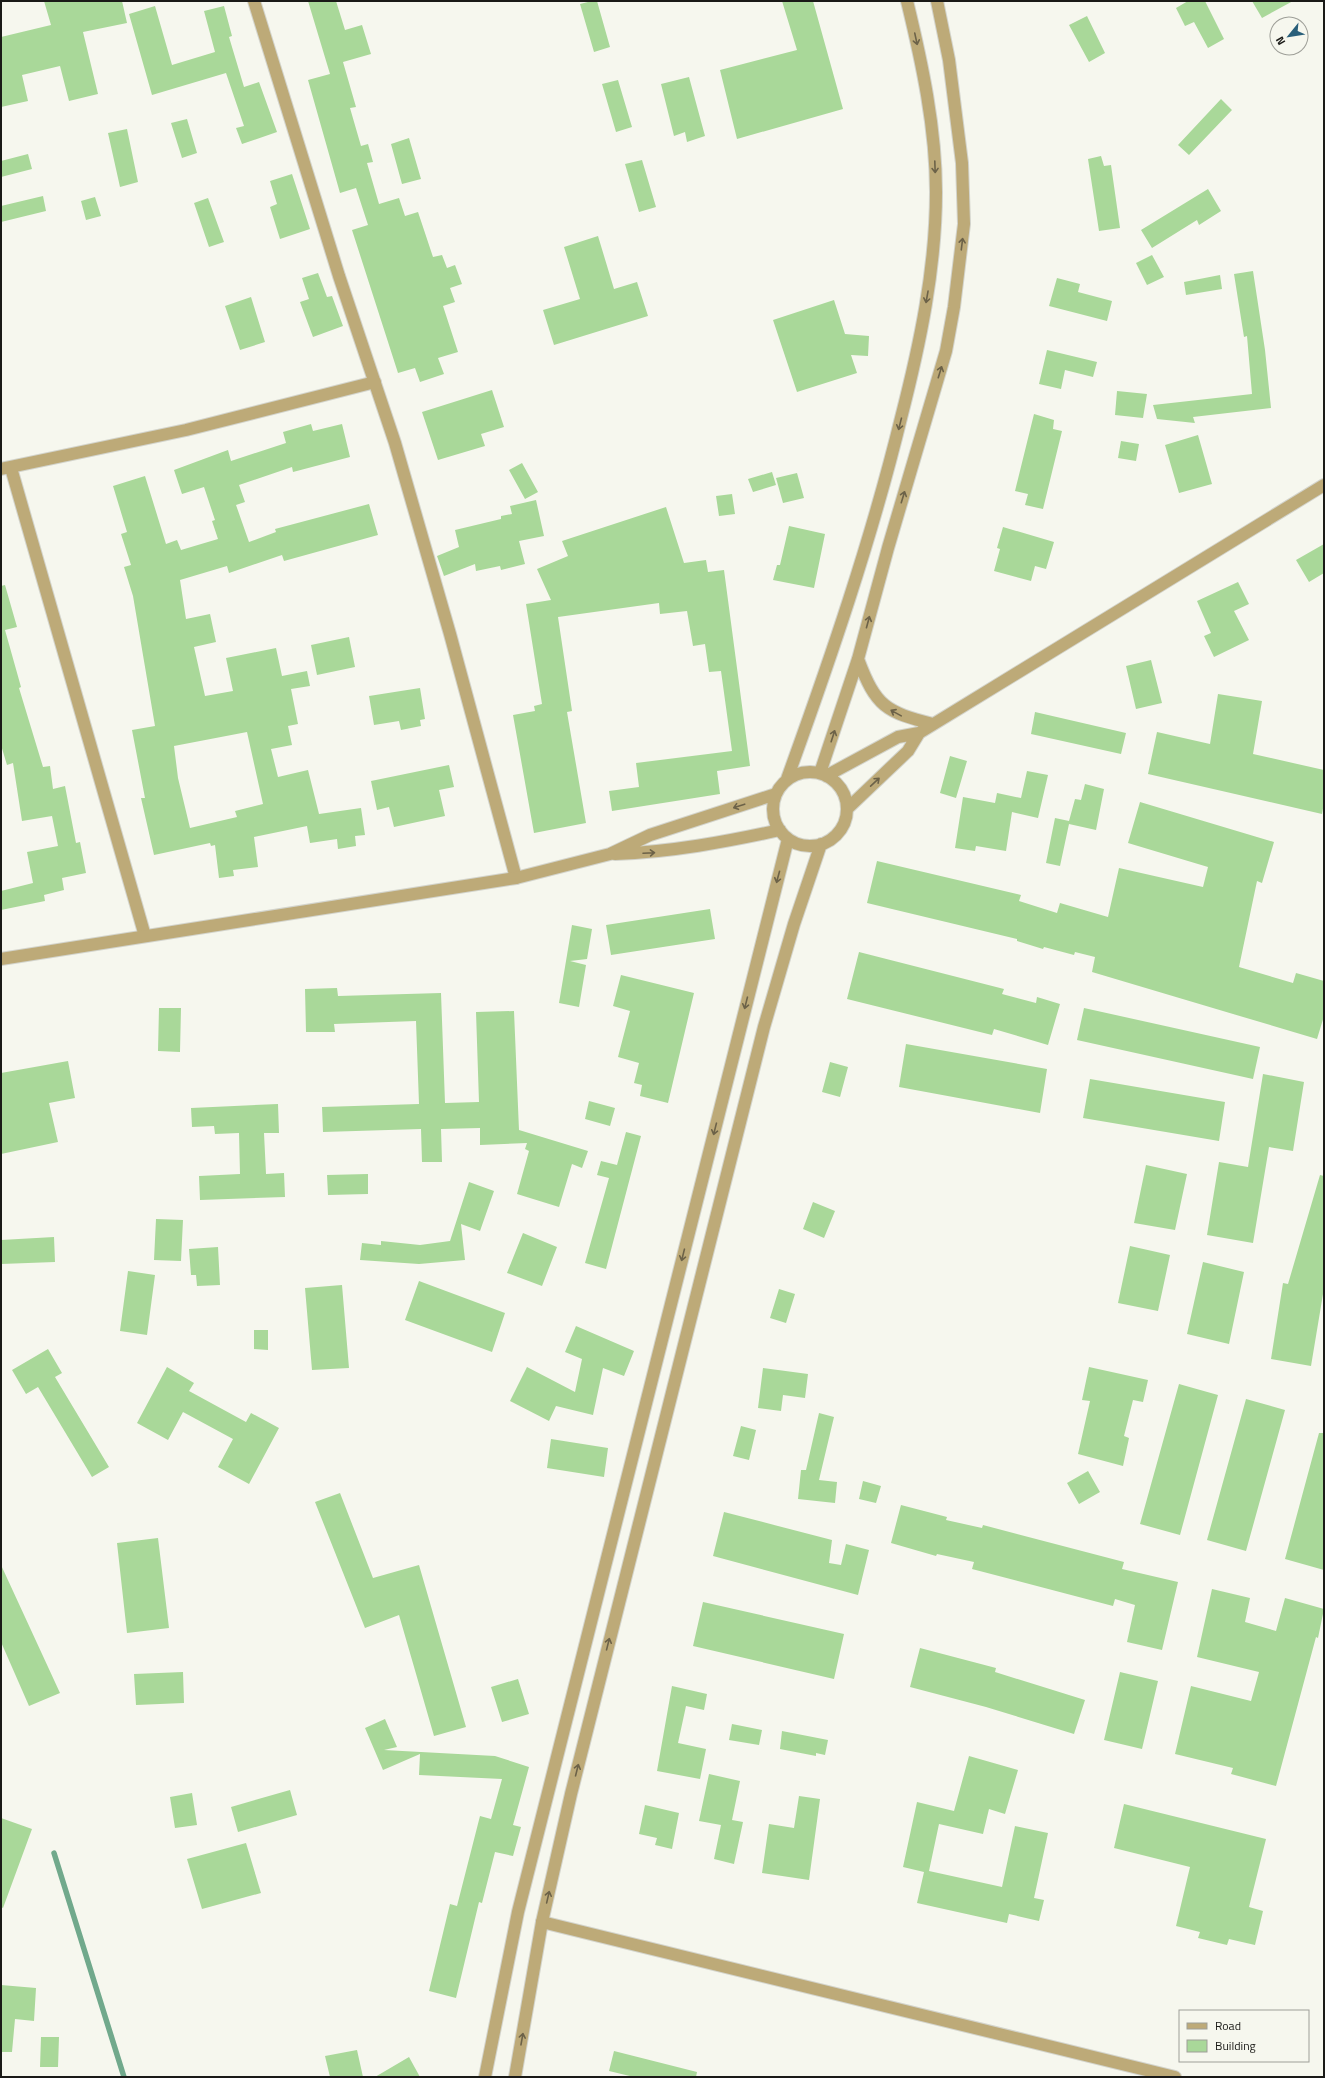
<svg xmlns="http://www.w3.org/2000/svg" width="1325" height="2078" font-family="'Titillium Web',sans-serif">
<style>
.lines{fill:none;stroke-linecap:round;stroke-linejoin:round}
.stream{stroke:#71a98c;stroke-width:5.5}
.building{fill:#a9d899;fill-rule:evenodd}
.minor-casing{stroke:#d3d4cc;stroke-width:14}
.tertiary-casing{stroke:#d3d4cc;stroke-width:14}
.minor{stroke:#bdaa78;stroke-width:12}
.tertiary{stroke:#bdaa78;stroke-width:12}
.oneway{stroke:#6c6248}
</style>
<rect width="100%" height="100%" fill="#f6f7ee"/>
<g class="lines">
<path class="stream" d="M 54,1853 L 124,2077"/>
</g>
<path class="building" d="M 44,1 L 122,1 L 127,23 L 83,32 L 98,94 L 69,101 L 60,66 L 22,75 L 28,101 L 1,107 L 1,37 L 51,25 Z
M 308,1 L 336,1 L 345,30 L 362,25 L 371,54 L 343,62 L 356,107 L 350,108 L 361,146 L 368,144 L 373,162 L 367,163 L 379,204 L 399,198 L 405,216 L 418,212 L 433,257 L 442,255 L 447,268 L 455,265 L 462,284 L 450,288 L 455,302 L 443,306 L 458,352 L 438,358 L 444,374 L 420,382 L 415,368 L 398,373 L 352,230 L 368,225 L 356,188 L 340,193 L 308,80 L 330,74 Z
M 592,1 L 597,1 L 610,47 L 594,52 L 580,4 Z
M 782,1 L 813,1 L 843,109 L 737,139 L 720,70 L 797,50 Z
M 1188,1 L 1205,1 L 1224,39 L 1208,48 L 1194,22 L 1185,26 L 1176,8 Z
M 1252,1 L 1293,1 L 1262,18 Z
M 155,6 L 172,65 L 215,52 L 204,11 L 224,6 L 232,36 L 229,37 L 244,87 L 259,82 L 277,132 L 242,144 L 236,128 L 244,126 L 226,73 L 152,95 L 129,14 Z
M 1087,16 L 1105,53 L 1089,62 L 1069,25 Z
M 689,77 L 705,136 L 687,142 L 685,132 L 674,136 L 661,84 Z
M 618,80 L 632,127 L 616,132 L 602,84 Z
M 1221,99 L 1232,110 L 1189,155 L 1178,145 Z
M 187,119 L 197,153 L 182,158 L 171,123 Z
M 127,129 L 138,182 L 120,187 L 108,133 Z
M 409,138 L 421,179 L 402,184 L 391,144 Z
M 28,154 L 32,169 L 1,177 L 1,161 Z
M 1101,156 L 1104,166 L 1111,165 L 1120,228 L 1099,231 L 1088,159 Z
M 642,160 L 656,207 L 639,212 L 625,164 Z
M 292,174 L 310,229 L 280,239 L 270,207 L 277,204 L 270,181 Z
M 1208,189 L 1221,211 L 1199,225 L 1197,220 L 1152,248 L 1141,230 Z
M 43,196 L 46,211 L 1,222 L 1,206 Z
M 95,197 L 101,216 L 86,220 L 81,201 Z
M 208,198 L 224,242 L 209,247 L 194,203 Z
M 598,236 L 614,289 L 637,282 L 648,316 L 554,345 L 543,310 L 580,299 L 564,247 Z
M 1152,255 L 1164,277 L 1147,285 L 1136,263 Z
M 1253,271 L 1265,350 L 1271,408 L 1193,417 L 1195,423 L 1157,419 L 1153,405 L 1252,394 L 1247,336 L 1244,337 L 1234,274 Z
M 318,273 L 327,297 L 332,296 L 343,326 L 313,337 L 300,302 L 309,299 L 302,278 Z
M 1220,275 L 1222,289 L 1186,295 L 1184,282 Z
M 1057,278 L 1080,284 L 1078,292 L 1112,301 L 1107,321 L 1049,306 Z
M 251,297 L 265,342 L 240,350 L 225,306 Z
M 834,300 L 845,334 L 869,336 L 868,356 L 851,355 L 857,373 L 797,392 L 773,320 Z
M 1047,350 L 1097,362 L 1093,377 L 1065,370 L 1061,389 L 1039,384 Z
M 492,390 L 504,427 L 481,434 L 485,446 L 438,460 L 422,412 Z
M 1117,391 L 1147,394 L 1143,418 L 1115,415 Z
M 1034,414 L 1054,420 L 1053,429 L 1062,431 L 1043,509 L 1025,505 L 1028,494 L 1015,491 Z
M 311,424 L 313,431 L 342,424 L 350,457 L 293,472 L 292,467 L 239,485 L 245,502 L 236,505 L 249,542 L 276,532 L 275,529 L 369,504 L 378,535 L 284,561 L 282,555 L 229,573 L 227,566 L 180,580 L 186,619 L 210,614 L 216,642 L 194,647 L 205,696 L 233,691 L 226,658 L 276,648 L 282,676 L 307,671 L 310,686 L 291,689 L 298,724 L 288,726 L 292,745 L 271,749 L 278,777 L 308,770 L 319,814 L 361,808 L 365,835 L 355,836 L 356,846 L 338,849 L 337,839 L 310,843 L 307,826 L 254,837 L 258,867 L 233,870 L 234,876 L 219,878 L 215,845 L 211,846 L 210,843 L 154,855 L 141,798 L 145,798 L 132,730 L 155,726 L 133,596 L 124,567 L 131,565 L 121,534 L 127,532 L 113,486 L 145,476 L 166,544 L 177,540 L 181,550 L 218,539 L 212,521 L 215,520 L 204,487 L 182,494 L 174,470 L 228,450 L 231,461 L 286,443 L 283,432 ZM 247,732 L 263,804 L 235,811 L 237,817 L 190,828 L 178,778 L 174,746 Z
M 1198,435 L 1212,484 L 1179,493 L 1165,445 Z
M 1121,441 L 1139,444 L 1136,461 L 1118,458 Z
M 522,463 L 538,492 L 525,499 L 509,470 Z
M 772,472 L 776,485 L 753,492 L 748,479 Z
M 797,473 L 804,498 L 783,503 L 776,478 Z
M 732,494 L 735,514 L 719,516 L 716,496 Z
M 536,500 L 544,536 L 519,541 L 525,564 L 501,570 L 500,566 L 476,571 L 475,564 L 444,576 L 437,556 L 459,547 L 455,530 L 501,519 L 501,516 L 512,514 L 510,506 Z
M 666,507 L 684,563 L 706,560 L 708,572 L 724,570 L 750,766 L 717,771 L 720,794 L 612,811 L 609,791 L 639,787 L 636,763 L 732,751 L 721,671 L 709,672 L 705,644 L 693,646 L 687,611 L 660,614 L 659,603 L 558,617 L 572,711 L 567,712 L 586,823 L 534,833 L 513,715 L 535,711 L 534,706 L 542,704 L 526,604 L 551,600 L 537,569 L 568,556 L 562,541 Z
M 789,526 L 825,534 L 814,588 L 773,580 L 777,565 L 780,565 Z
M 1003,527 L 1054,542 L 1046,569 L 1035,566 L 1031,581 L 994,571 L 1000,549 L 997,548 Z
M 1324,544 L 1324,573 L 1309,582 L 1296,560 Z
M 1238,582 L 1249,604 L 1234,611 L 1249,640 L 1214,657 L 1204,636 L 1211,633 L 1197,601 Z
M 5,585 L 17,627 L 5,630 L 21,687 L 19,688 L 43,767 L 50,766 L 53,789 L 65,786 L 76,843 L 80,842 L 86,873 L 62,878 L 64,890 L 44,895 L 45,901 L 1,910 L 1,891 L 33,883 L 27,852 L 58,846 L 52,816 L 22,821 L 13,763 L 7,765 L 1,745 L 1,586 Z
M 349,637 L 355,667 L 317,675 L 311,645 Z
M 1151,660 L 1162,703 L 1136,709 L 1126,666 Z
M 420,688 L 425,719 L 420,720 L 421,726 L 401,730 L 399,721 L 374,725 L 369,696 Z
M 1218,694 L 1262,701 L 1253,754 L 1324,770 L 1324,803 L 1322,814 L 1148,774 L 1157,732 L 1210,744 Z
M 1035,712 L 1126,733 L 1121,754 L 1031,734 Z
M 950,756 L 967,761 L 956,798 L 940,793 Z
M 449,765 L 454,787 L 439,790 L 445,816 L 394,827 L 389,807 L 377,810 L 371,781 Z
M 1027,771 L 1048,775 L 1038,818 L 1012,812 L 1006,851 L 976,846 L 975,851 L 955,848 L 963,797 L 995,803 L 997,793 L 1021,798 Z
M 1085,784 L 1104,789 L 1096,830 L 1069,824 L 1060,866 L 1046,863 L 1055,818 L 1069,821 L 1075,799 L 1081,800 Z
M 1140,802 L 1274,842 L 1262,883 L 1257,881 L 1239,967 L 1293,983 L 1296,973 L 1324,981 L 1324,1016 L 1317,1039 L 1092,972 L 1095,957 L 1075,952 L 1074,955 L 1044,947 L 1043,949 L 1017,941 L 1017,939 L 867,903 L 877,861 L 1021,895 L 1019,901 L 1057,913 L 1060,903 L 1108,917 L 1119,868 L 1203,887 L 1208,867 L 1128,843 Z
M 710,909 L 715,939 L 611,955 L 606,925 Z
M 572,925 L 592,929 L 587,959 L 570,961 L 586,965 L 579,1007 L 559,1003 Z
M 859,952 L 1004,989 L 1002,994 L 1036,1003 L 1037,997 L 1060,1004 L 1048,1045 L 994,1029 L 992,1035 L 847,999 Z
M 621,975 L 694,993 L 668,1103 L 640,1096 L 642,1085 L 634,1083 L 639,1063 L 618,1057 L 630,1011 L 613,1006 Z
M 337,988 L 338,996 L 441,993 L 445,1103 L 479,1102 L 476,1012 L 514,1011 L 519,1130 L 588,1151 L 582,1168 L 572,1164 L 559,1207 L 517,1194 L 529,1151 L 525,1149 L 527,1143 L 480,1145 L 480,1128 L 441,1129 L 442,1162 L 422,1162 L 421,1129 L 323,1132 L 322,1107 L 419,1104 L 416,1021 L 334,1024 L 335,1032 L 306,1032 L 305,989 Z
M 159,1008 L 181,1008 L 180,1052 L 158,1051 Z
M 1084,1008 L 1260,1047 L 1253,1079 L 1077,1040 Z
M 906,1044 L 1047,1069 L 1040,1113 L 899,1087 Z
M 68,1061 L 75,1098 L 49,1103 L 58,1142 L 1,1154 L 1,1073 Z
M 830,1062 L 848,1067 L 840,1097 L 822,1092 Z
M 1263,1074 L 1304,1082 L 1293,1151 L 1269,1147 L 1253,1243 L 1207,1235 L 1219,1162 L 1248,1167 Z
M 1090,1079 L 1225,1102 L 1219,1141 L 1083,1118 Z
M 589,1101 L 615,1108 L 610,1126 L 585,1119 Z
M 278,1104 L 279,1133 L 264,1133 L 266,1174 L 284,1173 L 285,1197 L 200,1200 L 199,1176 L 240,1174 L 239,1133 L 215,1134 L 214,1126 L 192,1127 L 191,1108 Z
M 626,1132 L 641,1136 L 606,1269 L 585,1263 L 609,1178 L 597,1175 L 601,1161 L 617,1165 Z
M 1146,1165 L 1187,1174 L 1175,1230 L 1134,1223 Z
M 368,1174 L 368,1194 L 328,1195 L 327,1175 Z
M 1320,1175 L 1324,1176 L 1324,1288 L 1311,1366 L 1271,1359 L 1283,1283 L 1288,1284 Z
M 469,1182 L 494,1191 L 480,1231 L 461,1224 L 465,1260 L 419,1264 L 360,1260 L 362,1243 L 381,1245 L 381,1241 L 420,1245 L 450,1241 Z
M 813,1202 L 835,1211 L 824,1238 L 803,1229 Z
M 156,1219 L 183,1220 L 181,1261 L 154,1260 Z
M 523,1233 L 557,1247 L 542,1286 L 507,1273 Z
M 54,1237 L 55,1262 L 1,1264 L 1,1240 Z
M 1130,1246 L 1170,1255 L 1158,1311 L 1118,1303 Z
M 218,1247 L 220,1285 L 197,1286 L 196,1275 L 191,1275 L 189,1249 Z
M 1203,1262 L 1244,1272 L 1229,1344 L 1187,1334 Z
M 128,1271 L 155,1275 L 147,1335 L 120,1331 Z
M 419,1281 L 505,1313 L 492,1352 L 405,1320 Z
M 342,1285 L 349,1368 L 312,1370 L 305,1288 Z
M 779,1289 L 795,1294 L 786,1323 L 770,1318 Z
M 576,1326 L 634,1351 L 624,1376 L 603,1368 L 593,1415 L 556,1406 L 549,1421 L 510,1401 L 527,1367 L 575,1392 L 582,1359 L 565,1352 Z
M 254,1330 L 268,1330 L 268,1350 L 254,1349 Z
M 48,1349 L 62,1373 L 55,1377 L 109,1467 L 92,1477 L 38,1387 L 26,1394 L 12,1370 Z
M 167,1367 L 194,1383 L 189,1391 L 246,1422 L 251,1413 L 279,1428 L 249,1484 L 218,1467 L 233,1439 L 183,1412 L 168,1440 L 137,1423 Z
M 1089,1367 L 1148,1380 L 1143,1402 L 1133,1400 L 1124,1436 L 1129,1438 L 1123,1466 L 1078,1454 L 1090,1401 L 1082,1400 Z
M 763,1368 L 808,1374 L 805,1398 L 783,1395 L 781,1411 L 758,1408 Z
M 1179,1384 L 1218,1395 L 1180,1535 L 1140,1524 Z
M 1246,1399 L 1285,1410 L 1246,1551 L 1207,1540 Z
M 819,1413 L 834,1417 L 819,1480 L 837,1482 L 835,1503 L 798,1499 L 801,1470 L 806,1470 Z
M 741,1426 L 756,1430 L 749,1460 L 733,1456 Z
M 1319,1433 L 1324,1433 L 1324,1570 L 1285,1559 Z
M 551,1439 L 608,1448 L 604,1477 L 547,1468 Z
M 1088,1471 L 1100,1492 L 1079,1504 L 1067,1483 Z
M 863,1481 L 881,1486 L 876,1503 L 859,1499 Z
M 340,1493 L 373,1578 L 419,1565 L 466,1727 L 434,1736 L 399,1615 L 365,1628 L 315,1502 Z
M 901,1505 L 947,1517 L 946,1520 L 982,1528 L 983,1525 L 1124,1562 L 1122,1569 L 1178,1582 L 1162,1650 L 1127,1642 L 1135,1605 L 1115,1599 L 1113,1606 L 972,1569 L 974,1562 L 937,1554 L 936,1556 L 891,1543 Z
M 724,1512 L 832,1540 L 829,1563 L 841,1565 L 846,1544 L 869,1550 L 858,1595 L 713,1556 Z
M 158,1538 L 169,1628 L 127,1633 L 117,1543 Z
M 1,1565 L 60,1693 L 29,1706 L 1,1642 Z
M 1212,1589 L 1250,1598 L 1245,1622 L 1276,1631 L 1285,1598 L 1324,1609 L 1318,1638 L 1316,1637 L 1276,1786 L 1231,1774 L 1233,1768 L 1175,1754 L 1191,1686 L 1251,1701 L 1259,1672 L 1197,1657 Z
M 703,1602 L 844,1634 L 834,1679 L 693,1646 Z
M 920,1648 L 996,1668 L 995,1672 L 1085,1700 L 1074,1734 L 986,1707 L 910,1687 Z
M 183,1672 L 184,1703 L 136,1705 L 134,1674 Z
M 1120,1672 L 1158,1681 L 1142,1749 L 1104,1740 Z
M 518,1679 L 529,1714 L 502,1722 L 491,1687 Z
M 672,1686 L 707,1694 L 704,1710 L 686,1706 L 678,1743 L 706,1749 L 700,1779 L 657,1771 Z
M 385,1719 L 397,1747 L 384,1750 L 495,1756 L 529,1767 L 513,1825 L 521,1827 L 513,1856 L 495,1852 L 482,1903 L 479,1902 L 456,1998 L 429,1991 L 450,1904 L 457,1906 L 480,1816 L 491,1819 L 502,1779 L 419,1775 L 420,1754 L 383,1770 L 365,1728 Z
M 732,1724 L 762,1730 L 759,1745 L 729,1740 Z
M 782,1731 L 828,1740 L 825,1755 L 816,1753 L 816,1756 L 780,1749 Z
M 969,1756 L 1018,1770 L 1005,1814 L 989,1809 L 983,1834 L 939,1824 L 929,1871 L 1002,1887 L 1015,1826 L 1048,1833 L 1034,1898 L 1044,1900 L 1039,1921 L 1009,1914 L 1007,1923 L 917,1903 L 924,1872 L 903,1867 L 917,1802 L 954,1811 Z
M 709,1774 L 740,1781 L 732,1820 L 743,1822 L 734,1864 L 714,1859 L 721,1825 L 699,1821 Z
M 290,1790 L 297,1815 L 238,1832 L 231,1807 Z
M 192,1793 L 197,1825 L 175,1828 L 170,1797 Z
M 799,1796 L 820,1799 L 809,1880 L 762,1873 L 769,1824 L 794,1828 Z
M 1124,1804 L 1266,1839 L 1249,1907 L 1263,1911 L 1255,1945 L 1229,1939 L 1227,1945 L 1198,1938 L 1200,1932 L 1176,1926 L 1190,1867 L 1114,1848 Z
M 645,1805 L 679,1813 L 672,1849 L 655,1845 L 657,1838 L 639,1834 Z
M 1,1818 L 32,1829 L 3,1908 L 1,1907 Z
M 246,1843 L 261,1893 L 202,1909 L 187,1859 Z
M 1,1985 L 36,1988 L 34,2021 L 15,2019 L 12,2052 L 1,2052 Z
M 41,2037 L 59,2037 L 58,2067 L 40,2067 Z
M 357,2050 L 363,2077 L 330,2077 L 325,2056 Z
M 614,2051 L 697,2072 L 696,2077 L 634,2077 L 609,2071 Z
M 409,2057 L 420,2077 L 375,2077 Z"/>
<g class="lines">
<g class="minor-casing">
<path id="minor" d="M 254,1 L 339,276 L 395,443 L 450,634 L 516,878
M 11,468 L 145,936
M 1,469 L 186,430 L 375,382
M 542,1922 L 1175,2077"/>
</g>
<g class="tertiary-casing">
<path id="tertiary" d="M 858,659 C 876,707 886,712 933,724
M773 809a37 37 0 1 1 74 0a37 37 0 1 1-74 0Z
M 820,773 L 858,659 L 888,548 L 946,351 L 954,307 L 964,224 L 962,163 L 949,60 L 937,1
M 826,776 L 898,737 L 919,733 L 1324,485
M 787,779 C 830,660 871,541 901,418 C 920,344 936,268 936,192 C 936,128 922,63 907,1
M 847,809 L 908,751 L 919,733
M 615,854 C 671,852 725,842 780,830
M 1,959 L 516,878 L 610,854 L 650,835 L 776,794
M 485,2077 L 518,1912 L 788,839
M 515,2077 L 542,1922 L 571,1794 L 764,1027 L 794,924 L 821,844"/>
</g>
<use href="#minor" class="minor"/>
<use href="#tertiary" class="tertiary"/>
</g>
<defs><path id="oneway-shaft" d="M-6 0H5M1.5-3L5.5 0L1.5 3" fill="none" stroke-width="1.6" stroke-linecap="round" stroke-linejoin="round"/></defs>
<g class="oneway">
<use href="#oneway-shaft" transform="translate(916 39) rotate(78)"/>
<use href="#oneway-shaft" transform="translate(935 167) rotate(88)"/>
<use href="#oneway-shaft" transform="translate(962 244) rotate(-83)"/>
<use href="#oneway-shaft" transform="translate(927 297) rotate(100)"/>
<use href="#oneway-shaft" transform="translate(940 372) rotate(-73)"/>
<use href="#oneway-shaft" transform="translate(900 424) rotate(104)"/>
<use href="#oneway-shaft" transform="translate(903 497) rotate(-73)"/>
<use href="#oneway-shaft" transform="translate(868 622) rotate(-75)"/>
<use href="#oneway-shaft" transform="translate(896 713) rotate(-151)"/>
<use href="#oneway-shaft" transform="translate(833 736) rotate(-72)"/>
<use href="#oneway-shaft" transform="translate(875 782) rotate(-43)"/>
<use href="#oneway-shaft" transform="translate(739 806) rotate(162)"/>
<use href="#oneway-shaft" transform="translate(649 853) rotate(-3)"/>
<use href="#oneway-shaft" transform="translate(778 877) rotate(105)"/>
<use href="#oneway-shaft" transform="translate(746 1003) rotate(104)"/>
<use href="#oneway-shaft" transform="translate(715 1129) rotate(104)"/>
<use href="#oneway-shaft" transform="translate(683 1255) rotate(104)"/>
<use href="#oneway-shaft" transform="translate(608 1644) rotate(-76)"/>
<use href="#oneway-shaft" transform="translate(577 1770) rotate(-76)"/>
<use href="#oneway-shaft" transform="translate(548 1897) rotate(-77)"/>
<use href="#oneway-shaft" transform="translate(522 2039) rotate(-80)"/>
</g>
<rect width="1325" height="2078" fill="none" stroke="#1a1a17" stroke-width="4"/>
<rect x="1179" y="2010" width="130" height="52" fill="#f6f7ee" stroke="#9e9f98"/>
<rect x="1187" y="2023" width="20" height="6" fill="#bdaa78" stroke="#9e9f98"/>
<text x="1215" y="2030" font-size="12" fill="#1a1a17">Road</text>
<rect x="1187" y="2040" width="20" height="12" fill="#a9d899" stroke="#9e9f98"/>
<text x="1215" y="2050" font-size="12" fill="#1a1a17">Building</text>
<g transform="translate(1289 36) rotate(240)"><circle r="19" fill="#f6f7ee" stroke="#9e9f98"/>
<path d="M0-3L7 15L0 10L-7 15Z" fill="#295f7a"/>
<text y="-6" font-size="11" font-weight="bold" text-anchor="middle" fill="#1a1a17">N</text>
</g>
</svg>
